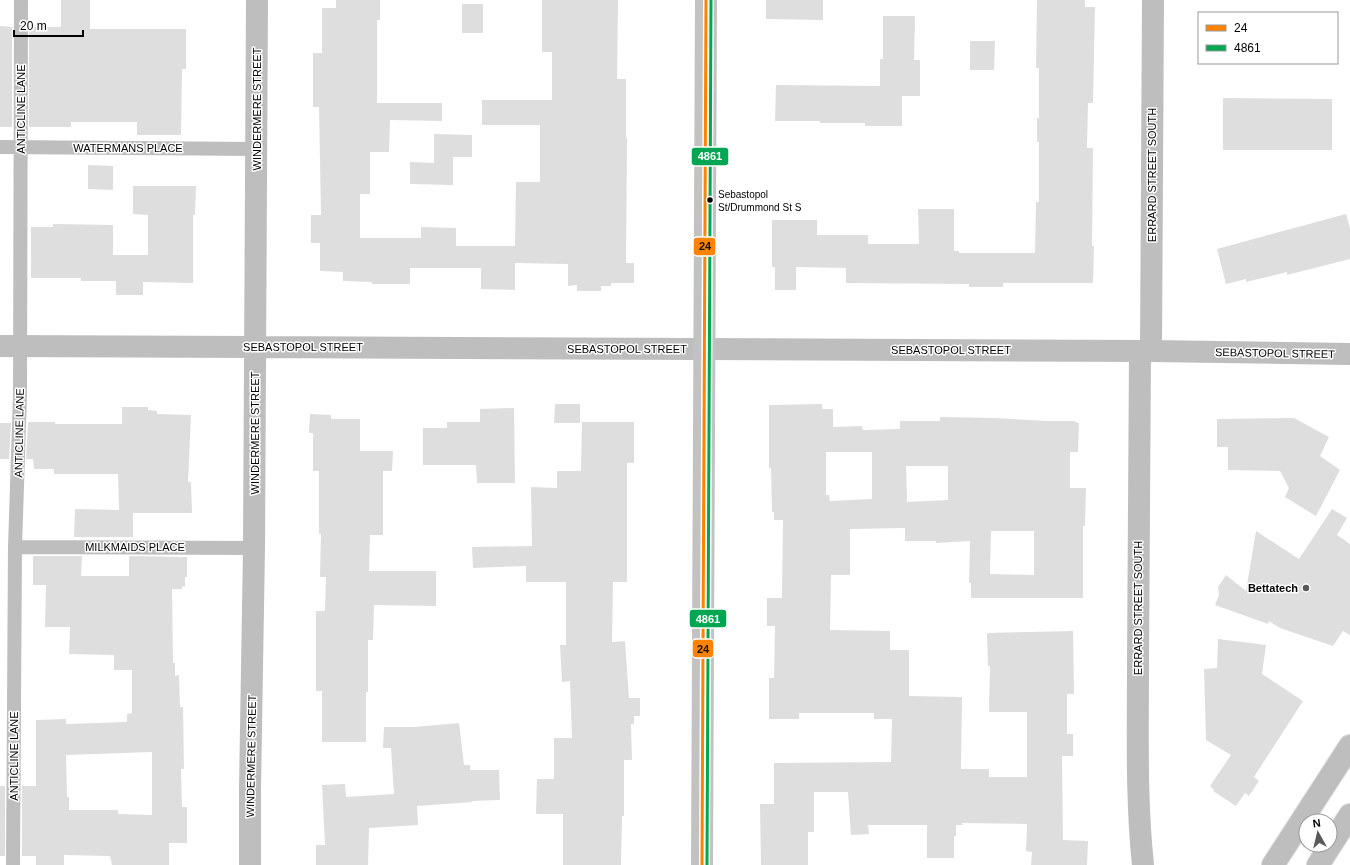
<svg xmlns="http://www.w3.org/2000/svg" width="1350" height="865" font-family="Helvetica,sans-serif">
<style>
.building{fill:#dedede;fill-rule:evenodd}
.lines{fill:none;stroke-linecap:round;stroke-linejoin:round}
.trunk-casing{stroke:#dbdbdb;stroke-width:24}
.service{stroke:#bebebe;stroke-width:14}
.minor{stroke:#bebebe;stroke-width:22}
.secondary{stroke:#c2c2c2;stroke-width:22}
.trunk{stroke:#bebebe;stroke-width:22}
.bus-1-casing{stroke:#fff;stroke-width:6}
.bus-2-casing{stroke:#fff;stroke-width:6}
.bus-1{stroke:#ff8200;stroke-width:3}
.bus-2{stroke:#00a651;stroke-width:3}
.bus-dot{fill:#000;stroke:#fff;stroke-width:1.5}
.poi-dot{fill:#595959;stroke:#fff;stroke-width:1.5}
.labels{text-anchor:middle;stroke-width:3;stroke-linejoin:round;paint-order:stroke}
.bus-label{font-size:10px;fill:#000;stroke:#fff;text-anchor:start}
.street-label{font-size:11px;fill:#000;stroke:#fff}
.poi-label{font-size:11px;font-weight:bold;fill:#000;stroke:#fff;text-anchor:end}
.line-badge{stroke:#fff;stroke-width:1.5}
.badge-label{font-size:11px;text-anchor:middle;font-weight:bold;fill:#fff}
.pale-badge-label{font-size:11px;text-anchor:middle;font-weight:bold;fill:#111}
</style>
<rect width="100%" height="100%" fill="#fff"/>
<path class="building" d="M 61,0 L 90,0 L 90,29 L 186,29 L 186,69 L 182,69 L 181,135 L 137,135 L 137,122 L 71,122 L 71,127 L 29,127 L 29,27 L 61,27 Z
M 336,0 L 380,0 L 380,20 L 377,20 L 377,103 L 442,103 L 442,121 L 390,120 L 389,152 L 370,152 L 370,194 L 360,194 L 360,238 L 421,238 L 421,227 L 456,228 L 456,246 L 515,246 L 516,182 L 540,182 L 540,125 L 482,125 L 482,100 L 552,100 L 552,52 L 542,52 L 542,0 L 618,0 L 617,79 L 626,79 L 626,138 L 627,138 L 626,263 L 634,263 L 634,283 L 611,283 L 611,286 L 601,286 L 601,291 L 577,291 L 577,285 L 568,286 L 568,264 L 515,263 L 515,290 L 481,289 L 481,268 L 410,268 L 410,284 L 372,284 L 372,282 L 343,281 L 343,272 L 320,271 L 320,243 L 311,243 L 311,215 L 321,215 L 319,107 L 313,107 L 313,53 L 322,53 L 322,8 L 336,8 Z
M 766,0 L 823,0 L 823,20 L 766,19 Z
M 1037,0 L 1085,0 L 1085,7 L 1095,7 L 1093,103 L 1088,103 L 1087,148 L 1093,148 L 1092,246 L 1094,246 L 1093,283 L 1003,283 L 1003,287 L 969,287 L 969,284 L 846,283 L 846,268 L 796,267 L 796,290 L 775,290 L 775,267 L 772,267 L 772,220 L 817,220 L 817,235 L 868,235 L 868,244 L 919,244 L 918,209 L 954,209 L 954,251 L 959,251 L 959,253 L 1035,253 L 1036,202 L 1039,202 L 1039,142 L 1037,142 L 1037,118 L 1039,118 L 1039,68 L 1036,68 Z
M 462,4 L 483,4 L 483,33 L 462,33 Z
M 883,16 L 915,16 L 914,60 L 920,60 L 920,96 L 902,96 L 902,126 L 865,126 L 865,123 L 820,123 L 820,121 L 775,121 L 776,85 L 880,86 L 880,59 L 883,59 Z
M 0,26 L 12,27 L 12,127 L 0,127 Z
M 970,41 L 995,41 L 994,70 L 970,70 Z
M 1223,98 L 1332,99 L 1332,150 L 1223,150 Z
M 434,134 L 472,135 L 472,157 L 453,157 L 453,185 L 410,184 L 410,162 L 434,163 Z
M 88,165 L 113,166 L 113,190 L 88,189 Z
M 133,186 L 196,186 L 195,215 L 193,215 L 193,283 L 143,282 L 143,295 L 116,295 L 116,281 L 81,281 L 81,278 L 31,278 L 31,227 L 53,227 L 53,224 L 113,225 L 113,255 L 148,255 L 148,215 L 133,214 Z
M 1346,214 L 1350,228 L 1350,259 L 1287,275 L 1287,272 L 1246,282 L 1246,279 L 1226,284 L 1217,249 Z
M 555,404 L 580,404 L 580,423 L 554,423 Z
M 822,404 L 822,409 L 833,409 L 833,427 L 862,426 L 863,430 L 900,429 L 900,421 L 940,421 L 940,417 L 994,418 L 1047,421 L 1075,421 L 1075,422 L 1079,423 L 1078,452 L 1070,452 L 1070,488 L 1086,488 L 1085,526 L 1083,526 L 1083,598 L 971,598 L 971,583 L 969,583 L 970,541 L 936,543 L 936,541 L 905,541 L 905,528 L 850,529 L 850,575 L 831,575 L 830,630 L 890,631 L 890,650 L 909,650 L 909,696 L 962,697 L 961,769 L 989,769 L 989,777 L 1027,777 L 1027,712 L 989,712 L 990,666 L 988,666 L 987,633 L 1073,631 L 1074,694 L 1067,694 L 1067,734 L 1073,734 L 1073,756 L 1062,756 L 1063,840 L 1088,841 L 1087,865 L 1031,865 L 1032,852 L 1026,851 L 1027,824 L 962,823 L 963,825 L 956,825 L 956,836 L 954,836 L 954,858 L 927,858 L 927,825 L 868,825 L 869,834 L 851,835 L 848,792 L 814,792 L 814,832 L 808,832 L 808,865 L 761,865 L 760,804 L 774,804 L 774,763 L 891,762 L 892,719 L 874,719 L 874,713 L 799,713 L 799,719 L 769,719 L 769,678 L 774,678 L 775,626 L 767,626 L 767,598 L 782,598 L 783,520 L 774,520 L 774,512 L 772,512 L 771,468 L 769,468 L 769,405 ZM 826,452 L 872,452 L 872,499 L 830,501 L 829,495 L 826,495 ZM 906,466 L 948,466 L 948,500 L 907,502 ZM 991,531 L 1034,531 L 1034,575 L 990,574 Z
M 122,407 L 148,407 L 148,410 L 157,411 L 157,414 L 191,415 L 188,482 L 191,482 L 192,513 L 133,513 L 133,537 L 74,537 L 75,509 L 119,510 L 118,474 L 54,474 L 54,469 L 34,469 L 33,459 L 26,459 L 28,422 L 55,422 L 55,424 L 122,424 Z
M 514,408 L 515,483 L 477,483 L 476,465 L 423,465 L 423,428 L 447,428 L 447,422 L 480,422 L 480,409 Z
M 310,414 L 331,415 L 331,419 L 360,419 L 360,451 L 393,451 L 392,471 L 383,471 L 383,535 L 370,535 L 369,571 L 436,571 L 436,606 L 374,605 L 373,640 L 368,640 L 368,692 L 366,692 L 366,742 L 322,742 L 322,691 L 316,691 L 316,611 L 325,611 L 326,577 L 320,577 L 321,534 L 319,534 L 319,471 L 313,471 L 313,433 L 309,433 Z
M 1294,418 L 1329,437 L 1320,456 L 1340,470 L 1316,516 L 1285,497 L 1289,488 L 1280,471 L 1228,470 L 1228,447 L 1217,447 L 1217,419 Z
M 582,422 L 634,422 L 634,463 L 627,463 L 627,582 L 613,582 L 612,642 L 625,641 L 629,698 L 640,698 L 640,716 L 634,716 L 634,724 L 631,724 L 632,760 L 624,760 L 624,816 L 622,816 L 621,865 L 563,865 L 563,814 L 536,814 L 537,779 L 554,779 L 554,738 L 572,738 L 570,681 L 562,682 L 560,645 L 566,645 L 566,582 L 526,582 L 526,566 L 473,568 L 472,547 L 532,546 L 531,487 L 557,488 L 557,471 L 581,471 Z
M 0,423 L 11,423 L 9,459 L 0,459 Z
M 1332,509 L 1347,518 L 1337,535 L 1350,544 L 1350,635 L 1343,631 L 1333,646 L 1280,628 L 1269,621 L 1268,624 L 1215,605 L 1219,595 L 1218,587 L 1226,575 L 1246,591 L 1256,531 L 1299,559 Z
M 33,556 L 82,556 L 81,576 L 129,576 L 129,556 L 187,557 L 187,577 L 185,577 L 185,587 L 182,586 L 182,589 L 172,589 L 173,663 L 175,663 L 175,676 L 179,675 L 180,707 L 183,707 L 184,769 L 181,769 L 182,807 L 187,807 L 187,843 L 169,843 L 169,865 L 112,865 L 110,856 L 64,855 L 64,865 L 36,865 L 36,856 L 22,856 L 22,786 L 36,786 L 36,720 L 66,719 L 66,724 L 127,722 L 127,714 L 132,713 L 132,670 L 114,670 L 114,655 L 69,654 L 70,627 L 45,627 L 46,585 L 33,585 ZM 152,752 L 152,815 L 118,814 L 118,810 L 69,810 L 69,797 L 67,797 L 66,755 Z
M 1218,639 L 1266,645 L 1262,674 L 1303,701 L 1254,777 L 1259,781 L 1249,796 L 1245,793 L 1236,806 L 1213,791 L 1214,790 L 1210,786 L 1231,755 L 1206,740 L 1204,669 L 1217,668 Z
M 459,723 L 464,765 L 470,765 L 470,770 L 499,770 L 500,800 L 472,801 L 473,802 L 417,806 L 418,825 L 369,828 L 368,865 L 316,865 L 316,845 L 325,845 L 322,785 L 345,784 L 346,797 L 394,794 L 391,748 L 383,748 L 384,727 L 414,727 Z
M 0,786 L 5,786 L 5,856 L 0,856 Z"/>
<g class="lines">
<g class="trunk-casing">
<path id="trunk" d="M 1273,865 L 1350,746
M 1318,865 L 1350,815"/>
</g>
<path class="service" d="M 0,147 L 257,149
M 15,547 L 254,548
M 13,865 L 15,547 L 20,395 L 21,0"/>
<path class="minor" d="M 0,346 L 1151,351 L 1350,354
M 1140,351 C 1139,456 1138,561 1138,665 C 1138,732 1136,799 1143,865
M 1151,351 L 1153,0
M 250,865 L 250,789 L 254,548 L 257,0"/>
<path class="secondary" d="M 702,865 L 706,0"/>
<use href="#trunk" class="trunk"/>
<g class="bus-1-casing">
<path id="bus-1" d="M 702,865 L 706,0"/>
</g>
<g class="bus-2-casing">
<path id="bus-2" d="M 707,865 L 711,0"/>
</g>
<use href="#bus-1" class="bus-1"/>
<use href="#bus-2" class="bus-2"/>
</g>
<circle class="bus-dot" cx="710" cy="200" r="3.5"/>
<circle class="poi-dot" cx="1306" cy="588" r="4"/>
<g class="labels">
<g class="bus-label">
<text x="718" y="198">Sebastopol<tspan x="718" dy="13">St/Drummond St S</tspan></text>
</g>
<g class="street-label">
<text transform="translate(21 109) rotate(-90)" y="4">ANTICLINE LANE</text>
<text transform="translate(257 109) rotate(-90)" y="4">WINDERMERE STREET</text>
<text x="128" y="152">WATERMANS PLACE</text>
<text transform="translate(1152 175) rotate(-90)" y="4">ERRARD STREET SOUTH</text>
<text x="303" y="351">SEBASTOPOL STREET</text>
<text x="627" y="353">SEBASTOPOL STREET</text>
<text x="951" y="354">SEBASTOPOL STREET</text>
<text transform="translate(1275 353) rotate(1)" y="4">SEBASTOPOL STREET</text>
<text transform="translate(19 433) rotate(-89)" y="4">ANTICLINE LANE</text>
<text transform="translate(255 433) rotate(-90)" y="4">WINDERMERE STREET</text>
<text x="135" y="551">MILKMAIDS PLACE</text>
<text transform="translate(1138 608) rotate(-90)" y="4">ERRARD STREET SOUTH</text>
<text transform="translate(14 756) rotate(-90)" y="4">ANTICLINE LANE</text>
<text transform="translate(251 756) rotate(-89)" y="4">WINDERMERE STREET</text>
</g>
<g class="poi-label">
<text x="1298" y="592">Bettatech</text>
</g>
</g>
<g class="line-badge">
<rect x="691" y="147" width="38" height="19" rx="4" fill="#00a651"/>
<rect x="693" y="237" width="23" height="19" rx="4" fill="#ff8200"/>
<rect x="689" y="609" width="38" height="19" rx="4" fill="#00a651"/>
<rect x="692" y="639" width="22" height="19" rx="4" fill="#ff8200"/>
</g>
<g class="badge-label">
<text x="710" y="160">4861</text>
<text x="708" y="623">4861</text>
</g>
<g class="pale-badge-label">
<text x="705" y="250">24</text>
<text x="703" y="653">24</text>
</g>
<rect x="1198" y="12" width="140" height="52" fill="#ffffff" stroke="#999999"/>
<rect x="1206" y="25" width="20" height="6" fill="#ff8200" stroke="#999999"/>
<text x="1234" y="32" font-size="12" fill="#000000">24</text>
<rect x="1206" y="45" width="20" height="6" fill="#00a651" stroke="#999999"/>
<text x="1234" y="52" font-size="12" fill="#000000">4861</text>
<g transform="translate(1318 833) rotate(352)"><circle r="19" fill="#ffffff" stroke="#999999"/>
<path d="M0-3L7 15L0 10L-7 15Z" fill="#595959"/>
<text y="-6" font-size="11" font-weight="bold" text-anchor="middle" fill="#000000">N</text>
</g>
<path d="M14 30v6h69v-6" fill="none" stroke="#000000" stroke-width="2"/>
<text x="20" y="30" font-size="12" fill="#000000" stroke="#ffffff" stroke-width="3" paint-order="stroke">20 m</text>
</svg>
